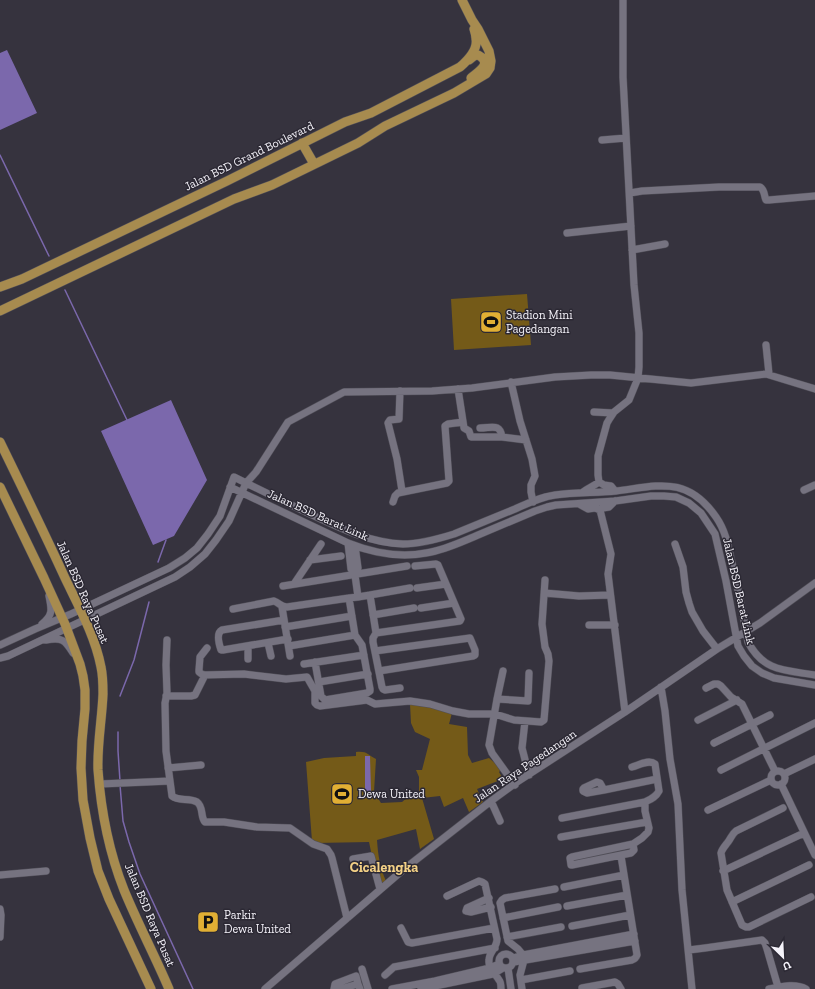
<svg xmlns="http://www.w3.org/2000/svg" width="815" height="989" font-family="'Zilla Slab',serif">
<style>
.green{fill:#745a18}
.water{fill:#7b68ac}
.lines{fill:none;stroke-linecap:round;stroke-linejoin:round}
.stream{stroke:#7b68ac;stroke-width:1.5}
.minor-casing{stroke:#514f58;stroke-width:8}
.major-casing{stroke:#514f58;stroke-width:10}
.minor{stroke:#767380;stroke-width:7}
.major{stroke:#a78b4f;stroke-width:9}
.labels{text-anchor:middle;stroke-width:3;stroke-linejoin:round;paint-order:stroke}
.street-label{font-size:12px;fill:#f5f3fa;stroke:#2c2934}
.poi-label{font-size:12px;fill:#f5f3fa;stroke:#2c2934;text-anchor:start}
.quarter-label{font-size:14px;font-weight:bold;fill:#f2d086;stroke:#2c2934}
</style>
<rect width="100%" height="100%" fill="#36333e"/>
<path class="green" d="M 527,294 L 531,345 L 454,350 L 451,299 Z
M 410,704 L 430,707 L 452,713 L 449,724 L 467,727 L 468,755 L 472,763 L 489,758 L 497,765 L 500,771 L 499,772 L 503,779 L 477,789 L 483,802 L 469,812 L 463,798 L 444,807 L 440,796 L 422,798 L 434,839 L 420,849 L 416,829 L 377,840 C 378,855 380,868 386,881 L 381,885 L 373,861 L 369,842 L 316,843 L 312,841 L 306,762 L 324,758 L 356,756 L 356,752 C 368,751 367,755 376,759 L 374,792 L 381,803 L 402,802 L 409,796 L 419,793 L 419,777 L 416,770 L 422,770 L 430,739 L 415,732 L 411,723 Z"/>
<path class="water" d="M 7,50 L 37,113 L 0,130 L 0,53 Z
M 171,400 L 207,480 L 174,536 L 153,545 L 101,431 Z
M 365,756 L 370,756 L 371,791 L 365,791 Z"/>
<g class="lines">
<path class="stream" d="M 0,155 L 49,256
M 65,290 L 127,420
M 158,562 L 166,540
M 120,696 L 134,660 L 149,602
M 118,732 L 118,751 L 120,781
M 120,785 L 123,821 L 129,842 L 140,874 L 193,989"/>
<g class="minor-casing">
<path id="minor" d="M 602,140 L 626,138
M 630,193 L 642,191 L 719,187 L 760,187 C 765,190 764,196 766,200 L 769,200 L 815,196
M 567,233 L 631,226
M 632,250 L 665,244
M 766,345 L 769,374
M 511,382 L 520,421 L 532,459 L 535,476 L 531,485 L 531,492 L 533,502
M 458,389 L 464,428 L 469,431 L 471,437 L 502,437
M 400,391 L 399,419 L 390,420 L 388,423 L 397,459 L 402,491
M 594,412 L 613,413
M 480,428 C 492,428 500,423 502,437 L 526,440
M 599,482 L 598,475 L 598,456 L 607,423 L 610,418 L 614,412 L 629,400 L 638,378 L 639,367 L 639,333 L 634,285 L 623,77 L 623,0
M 230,487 L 348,543 C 373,553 400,558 426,553 C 445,550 461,542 478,535 C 497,527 516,519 535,511 L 547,507 L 556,505 L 615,501 L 651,496 L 664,496 L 676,497 L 689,503 L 701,513 L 715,534 L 726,581 L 738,646 L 744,656 L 752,666 L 762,673 L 774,678 L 815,685
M 804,490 L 815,485
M 583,492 C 588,488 594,486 599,482 L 604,485 L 611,486 L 615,491
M 393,502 L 395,496 L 398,493 L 447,483 L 449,481 L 445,426 L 448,424 L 463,422
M 579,504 L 588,509 L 595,508 L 600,510 L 603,508 L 609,507 L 615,501
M 600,510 L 611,554 L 608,574 L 625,712
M 348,543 L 351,569 L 355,575 L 358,597 L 370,595 L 376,633 L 373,638 L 373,642 L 382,687 L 383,689 L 385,690 L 400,688
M 675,544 L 683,567 L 686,592 L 689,603 L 692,612 L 703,631 L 717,649
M 355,546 L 358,568 L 355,575
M 310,560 L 341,556
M 294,584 L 321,544
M 283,586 L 407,566
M 417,588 L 446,584
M 545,593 L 579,596 L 610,595
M 370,595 L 410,588
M 282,607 L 290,656
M 421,608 L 454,603
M 233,609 L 274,601 C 280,603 280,607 287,607 L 349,598
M 373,615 L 414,608
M 284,620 L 222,630 C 216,633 219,644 221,650 L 223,650 L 288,639
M 42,624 C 53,615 52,610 49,596
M 589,625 L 615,625
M 285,627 L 352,616
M 376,633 L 460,621 L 461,619 L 438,565 L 436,564 L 415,566
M 46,640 C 62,637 65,640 73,653
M 167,640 L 166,665 L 167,693 L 165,703 L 166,751 L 172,796 C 179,802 189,797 197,802 C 204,807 200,817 205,822 L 224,822 L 257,827 L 290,828 L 313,844 L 327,849 L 331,855 L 332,858 L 347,918
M 268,643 L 271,656
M 0,645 L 35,629 L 71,614 L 169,568 L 185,558 L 197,548 L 208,534 L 220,516 L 234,477 C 258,489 283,501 308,513 C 338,527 369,543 403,544 C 420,544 438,539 454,534 C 474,526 495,517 515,509 C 528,503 541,497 555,495 C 575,492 596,493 616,491 C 658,486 687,475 716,517 C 725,530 728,544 731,559 C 738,587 743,614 748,642 C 764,672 785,670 815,675
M 248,646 L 248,659
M 289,646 L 355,635
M 207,648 L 200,657 L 199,670 L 199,672 L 203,675 L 244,674 L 286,679 L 307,677 L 315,691 L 315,703 L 317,705 L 320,706 L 367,700 L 375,704 L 410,701 L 430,704 L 453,711 L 469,714 L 495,714 L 514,720 L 541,722 L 544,720 L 549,661 L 548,654 L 545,647 L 542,624 L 545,580
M 375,651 L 470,638 L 475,650 L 475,655 L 473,656 L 379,671
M 0,658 L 8,656 L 175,577 L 190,567 L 205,554 L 216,540 L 229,521 L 246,483 L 256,472 L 288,422 L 344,392 L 432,391 L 472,388 L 555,377 L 591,375 L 610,375 L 691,383 L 766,374 L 815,389
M 315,662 L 321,696 L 325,700 L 367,693 L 370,691 L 370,689 L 362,645 L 355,635 L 349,598 L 358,597
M 304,664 L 364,655
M 503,671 L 497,699 L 489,745 L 492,753 L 515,785
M 319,682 L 368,674
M 661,687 L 665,711 L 670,759 L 678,804 L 682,890 L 692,989
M 706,688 L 714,684 L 718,684 L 721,686 L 731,697 L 742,704 L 775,771
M 166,696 L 191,696 L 195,695 L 205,675
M 497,699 L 528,701 L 529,673
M 698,720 L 737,700
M 525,721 L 522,748 L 529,775
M 714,743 L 770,715
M 632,767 C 639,765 649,759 655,764 L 659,791 C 656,797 651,799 645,802 L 645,811 L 649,828 L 648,832 L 642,838 L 633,844 L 572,857 L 570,858 L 571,865 L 572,865 L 626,854 L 631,853 L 634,850 L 633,844
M 168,768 L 201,765
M 721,770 L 815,723
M771 778a7 7 0 1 1 14 0a7 7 0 1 1-14 0Z
M 784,774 L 815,759
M 597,782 L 600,783 L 604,790 L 587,793 L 583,791 L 583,789 L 584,788 Z
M 100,784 L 170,781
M 781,784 L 815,855
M 604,790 L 657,779
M 491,801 L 500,821
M 783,808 L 736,831 C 732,834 731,838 728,842 C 725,846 722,849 721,853 L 727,890 L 742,925 L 746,927 L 749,927 L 811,897
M 708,810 L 771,780
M 562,818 L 645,802
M 561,837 L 647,822
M 353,859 L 371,856 L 380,889
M 723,871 L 804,833
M 0,875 L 46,871
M 564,887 L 624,875
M 447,896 L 479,881 L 482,882 L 485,884 L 497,939 C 497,948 489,952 489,960 C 488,969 495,973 499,980 C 501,982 501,986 501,989
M 489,898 L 467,908 L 466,911 L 471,912 L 491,907
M 732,902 L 809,865
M 567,906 L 627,895
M 0,909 L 1,915 L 0,937
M 503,918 L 558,907
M 572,926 L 630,915
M 401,928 L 408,942 L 412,943 L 494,928
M 507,937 L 561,927
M 689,950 L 705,948 L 762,940 L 765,943 L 767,949 L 778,987
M499 961a7 7 0 1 1 14 0a7 7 0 1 1-14 0Z
M 513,958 L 523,955 L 634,934
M 514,962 L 635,941
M 508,968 L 511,989
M 362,969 L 368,989
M 580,969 L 632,960 C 635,959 636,958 637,955 L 621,856
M 385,975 L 394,967 L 495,948
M 521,980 L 570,971
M 582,988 L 615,982 L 618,984 L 621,989
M 265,989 L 403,870 L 491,801 L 517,782 L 625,712 L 717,649 L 760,623 L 815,583
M 334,989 L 335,984 L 356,976 L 358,984
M 340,989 L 358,984 L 360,989
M 392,989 L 435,981 L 490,968 L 499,964
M 421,989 L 493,974 L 503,968
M 522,989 L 520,975 L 524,960 L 523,955 L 518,949 L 508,941 L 500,903 L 502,900 L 505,898 L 555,889
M 769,989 C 780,987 795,983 806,989"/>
</g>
<g class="major-casing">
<path id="major" d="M 469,60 L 474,56 L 478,55 C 493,63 479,71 471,78
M 302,143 L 314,164
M 0,287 L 22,279 L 227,181 L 345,122 L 371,113 L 460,67 C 468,60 478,50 476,39 C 476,36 475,32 474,29
M 0,311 L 234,199 L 272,185 L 358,143 L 385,126 L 454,93 L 486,74 L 490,68 L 491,61 L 489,51 L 478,29 L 472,20 L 462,0
M 0,442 C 22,487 44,532 65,578 C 79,607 95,636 101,667 C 103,676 103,685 103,694 C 102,719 97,745 98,770 C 101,811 109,852 124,890 C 138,924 155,956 169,989
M 0,487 L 44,578 L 65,624 L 80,664 L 83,676 L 85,690 L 85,709 L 82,741 L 81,768 L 83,800 L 90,838 L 98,871 L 109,899 L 151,989"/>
</g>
<use href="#minor" class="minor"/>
<use href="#major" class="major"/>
</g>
<defs>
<g id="stadium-square" transform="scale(1.15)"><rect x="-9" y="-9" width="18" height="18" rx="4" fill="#e1af34" stroke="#2c2934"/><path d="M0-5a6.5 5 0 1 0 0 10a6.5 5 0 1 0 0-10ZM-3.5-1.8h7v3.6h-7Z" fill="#111"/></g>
<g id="parking-square" transform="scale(1.15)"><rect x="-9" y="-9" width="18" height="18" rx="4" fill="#e1af34" stroke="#2c2934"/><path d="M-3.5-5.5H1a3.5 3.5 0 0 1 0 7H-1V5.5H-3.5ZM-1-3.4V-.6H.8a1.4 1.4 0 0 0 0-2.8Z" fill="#111"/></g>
</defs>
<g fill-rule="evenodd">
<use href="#stadium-square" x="491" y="322"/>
<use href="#stadium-square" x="342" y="794"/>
<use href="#parking-square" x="208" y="922"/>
</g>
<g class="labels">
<g class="street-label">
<text transform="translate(249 156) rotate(-26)" y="4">Jalan BSD Grand Boulevard</text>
<text transform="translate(318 515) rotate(24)" y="4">Jalan BSD Barat Link</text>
<text transform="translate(739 591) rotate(77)" y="4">Jalan BSD Barat Link</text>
<text transform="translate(83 592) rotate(66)" y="4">Jalan BSD Raya Pusat</text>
<text transform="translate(525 766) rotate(-34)" y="4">Jalan Raya Pagedangan</text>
<text transform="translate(150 915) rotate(67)" y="4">Jalan BSD Raya Pusat</text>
</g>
<g class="poi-label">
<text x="506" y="319">Stadion Mini<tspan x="506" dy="14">Pagedangan</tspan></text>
<text x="358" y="798">Dewa United</text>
<text x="224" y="919">Parkir<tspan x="224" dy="14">Dewa United</tspan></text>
</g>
<g class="quarter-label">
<text x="384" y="872">Cicalengka</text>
</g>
</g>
<g transform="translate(783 957) rotate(156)" stroke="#2c2934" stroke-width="3" paint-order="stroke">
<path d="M0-3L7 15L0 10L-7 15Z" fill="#f5f3fa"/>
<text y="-6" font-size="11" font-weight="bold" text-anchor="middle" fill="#f5f3fa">U</text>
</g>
</svg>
